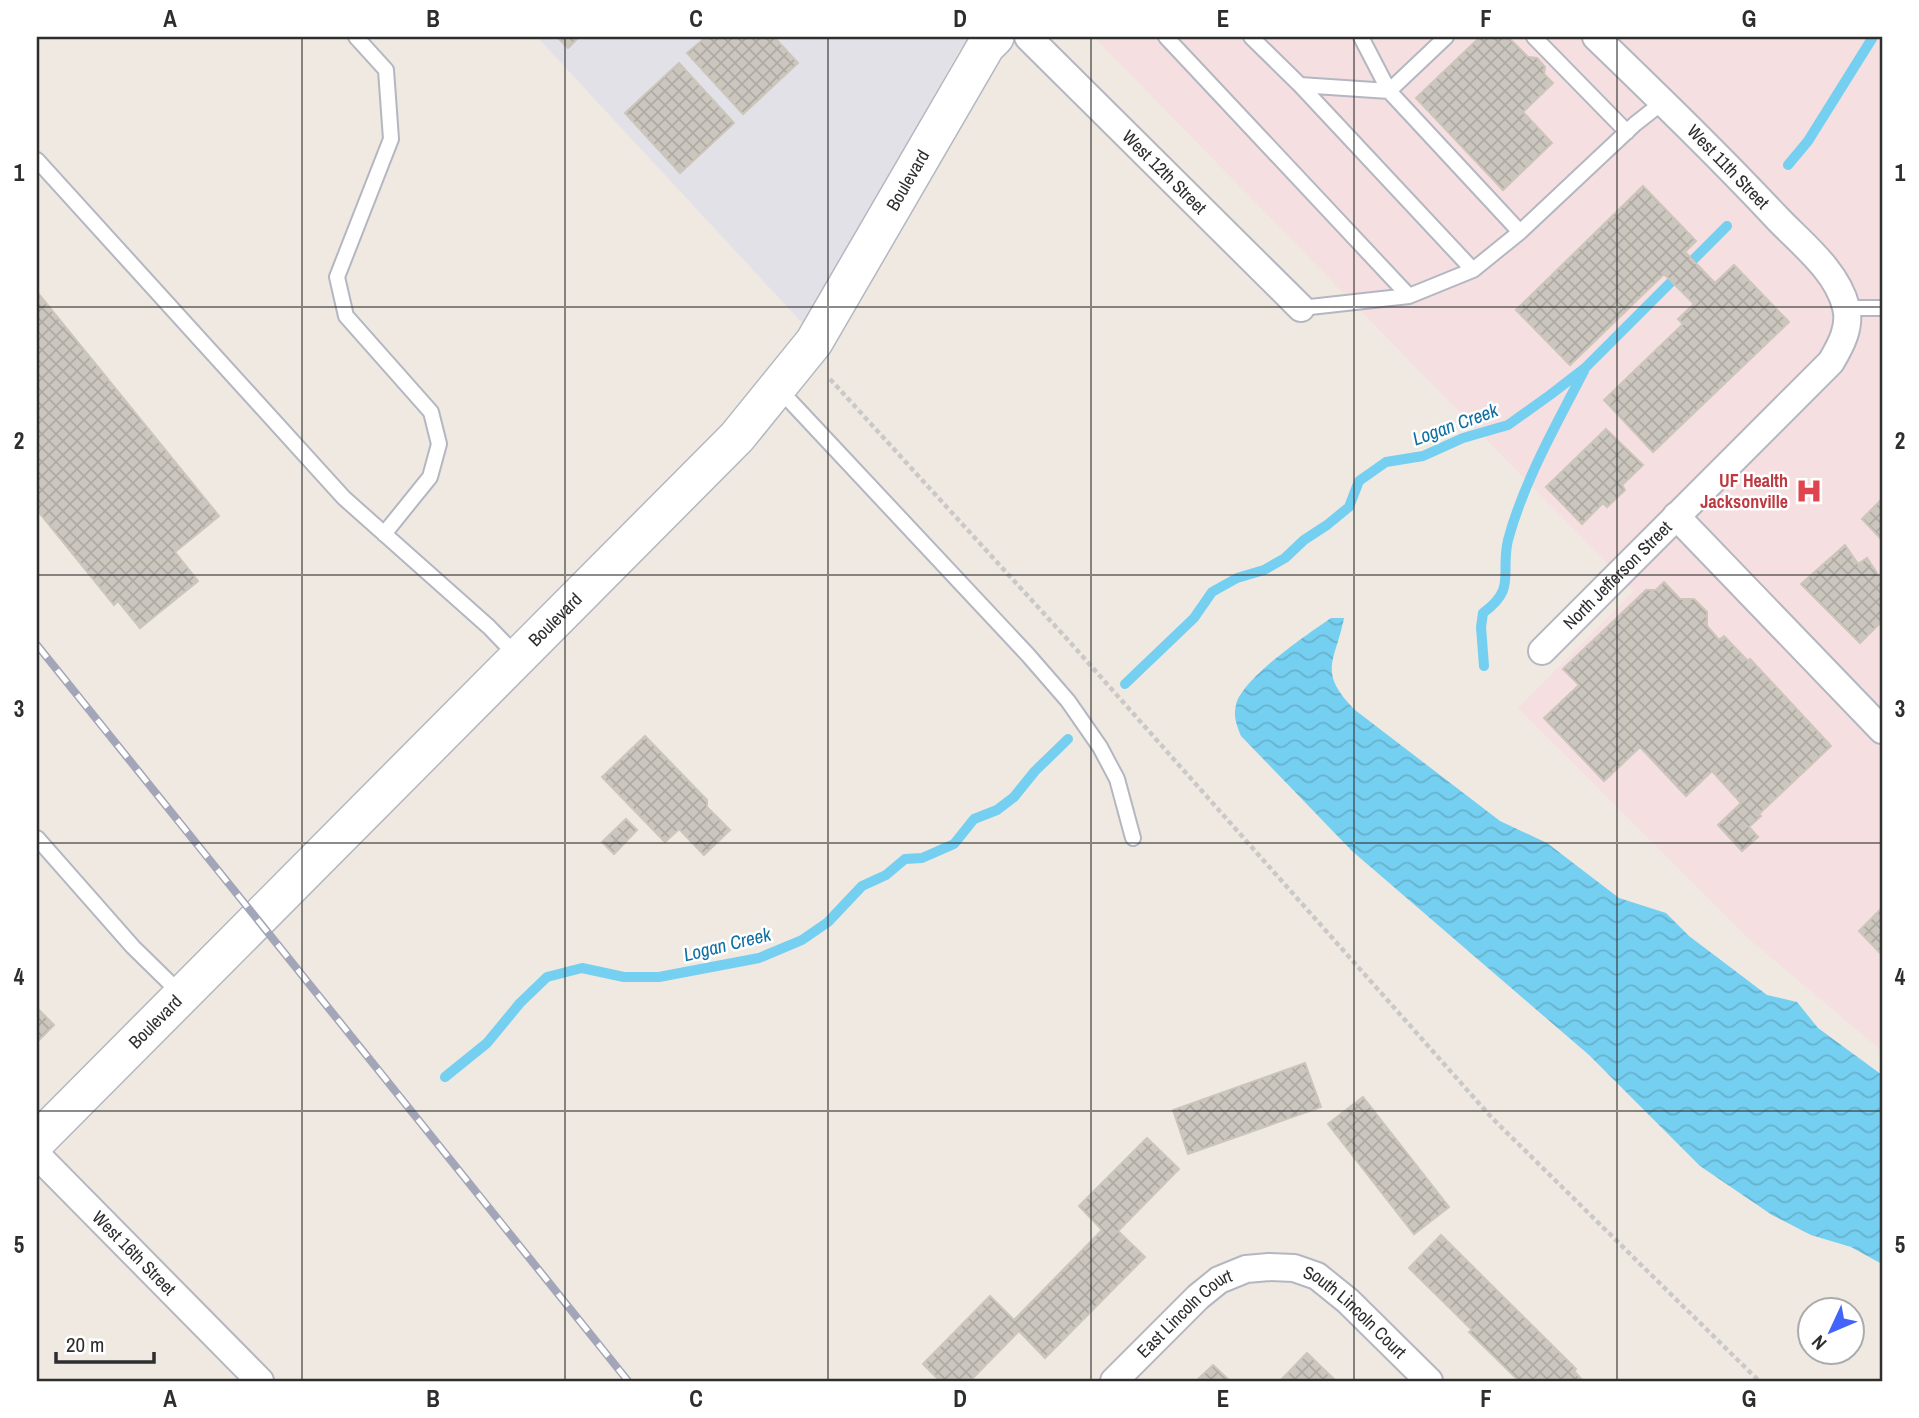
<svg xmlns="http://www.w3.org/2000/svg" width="1919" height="1418" font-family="'Archivo Narrow',sans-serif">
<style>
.industrial{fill:#e3e1e8}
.medical{fill:#f5dfe0}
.water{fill:url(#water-waves)}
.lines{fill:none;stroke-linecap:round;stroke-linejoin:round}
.stream{stroke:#75cff0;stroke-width:10}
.building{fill:url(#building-cross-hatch);stroke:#cbc5ba;stroke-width:2}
.lane-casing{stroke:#b4b7c1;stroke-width:18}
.street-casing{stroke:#b4b7c1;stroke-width:30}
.secondary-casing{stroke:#b4b7c1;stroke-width:40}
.path{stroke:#c9c9c9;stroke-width:4.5;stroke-dasharray:5 3.5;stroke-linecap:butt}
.lane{stroke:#fff;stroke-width:14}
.street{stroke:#fff;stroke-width:26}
.secondary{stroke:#fff;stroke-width:37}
.rail-casing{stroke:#a3a6b8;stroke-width:8}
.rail{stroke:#fff;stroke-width:5;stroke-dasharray:16;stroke-linecap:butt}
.grid{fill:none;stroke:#2e2e2e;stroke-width:2;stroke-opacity:0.55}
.labels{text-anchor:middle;stroke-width:5;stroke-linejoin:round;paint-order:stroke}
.street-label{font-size:18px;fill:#2e2e2e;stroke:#fff}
.health-label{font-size:18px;font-weight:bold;fill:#be3a42;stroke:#fff;text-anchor:end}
.water-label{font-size:19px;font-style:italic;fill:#0d6fa3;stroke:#fff}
.neatline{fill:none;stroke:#2e2e2e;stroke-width:2.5}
.grid-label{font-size:23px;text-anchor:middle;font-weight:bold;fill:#2e2e2e}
</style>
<defs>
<pattern id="water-waves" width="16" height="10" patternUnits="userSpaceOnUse" patternTransform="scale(1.75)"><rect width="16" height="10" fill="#75cff0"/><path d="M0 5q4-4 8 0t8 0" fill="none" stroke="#66b2ce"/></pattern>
<pattern id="building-cross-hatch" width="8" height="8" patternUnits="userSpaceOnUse" patternTransform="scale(1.75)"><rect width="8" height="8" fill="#cbc7bf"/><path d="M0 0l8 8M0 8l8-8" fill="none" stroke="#afaba4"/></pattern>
</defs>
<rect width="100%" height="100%" fill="#efe9e1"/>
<path class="industrial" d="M 537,37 L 971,37 L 959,51 L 804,325 Z"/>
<path class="medical" d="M 1094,37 L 1882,37 L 1882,1051 L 1750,940 L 1518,708 L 1634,591 Z"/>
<path class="water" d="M 1331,618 L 1344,618 C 1335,663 1317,671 1355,710 L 1500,821 L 1547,843 L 1619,898 L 1666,913 L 1689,936 L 1767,995 L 1797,1002 L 1818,1028 L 1882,1075 L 1882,1264 L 1851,1247 L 1811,1235 L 1772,1215 L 1700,1166 L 1589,1055 L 1352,851 L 1241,736 C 1237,726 1233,717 1236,705 C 1242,678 1308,634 1331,618 Z"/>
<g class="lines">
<path class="stream" d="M 1788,165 L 1808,141 L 1873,37
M 1484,666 L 1481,627 L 1483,613 C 1517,588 1500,575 1508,540 C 1524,481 1556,425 1584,371
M 1125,684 L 1194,618 L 1212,592 L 1237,578 L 1264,570 L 1285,558 L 1304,540 L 1327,525 L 1349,507 L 1359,481 L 1386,462 L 1423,456 L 1463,438 L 1508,425 L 1550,395 L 1585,368 L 1727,226
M 445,1077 L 487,1043 L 520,1003 L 547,977 L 582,968 L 624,977 L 659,977 L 759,958 L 802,940 L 828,922 L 862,886 L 886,875 L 905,859 L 922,858 L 954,844 L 974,819 L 997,810 L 1014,797 L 1035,771 L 1068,739"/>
</g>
<path class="building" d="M 557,37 L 579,37 L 568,48 Z
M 706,37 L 774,37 L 798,63 L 743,114 L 687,53 Z
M 1480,37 L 1508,37 L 1528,57 L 1537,58 L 1545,67 L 1544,74 L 1553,83 L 1523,112 L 1552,143 L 1503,190 L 1416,98 Z
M 679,63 L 734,123 L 680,173 L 625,113 Z
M 1643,186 L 1696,241 L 1685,252 L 1715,283 L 1734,265 L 1789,322 L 1653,452 L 1604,400 L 1683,324 L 1678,319 L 1694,304 L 1664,274 L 1570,365 L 1516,310 Z
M 37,292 L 219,516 L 175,552 L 198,581 L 140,628 L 118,601 L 114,605 L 37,510 Z
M 1606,429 L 1643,465 L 1622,485 L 1625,490 L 1607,507 L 1603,503 L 1582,524 L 1546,487 Z
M 1882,499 L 1882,540 L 1862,519 Z
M 1845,545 L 1858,564 L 1867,558 L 1882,581 L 1882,621 L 1860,643 L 1801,584 Z
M 1664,582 L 1680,599 L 1694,599 L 1707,612 L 1707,626 L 1719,640 L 1724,636 L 1748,661 L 1750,659 L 1831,746 L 1759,814 L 1761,816 L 1749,827 L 1758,837 L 1742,851 L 1718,825 L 1741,803 L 1712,771 L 1686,796 L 1640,747 L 1604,781 L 1544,718 L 1579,685 L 1563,669 L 1646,590 L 1656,590 Z
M 645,736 L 707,800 L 707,807 L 730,830 L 704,855 L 679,829 L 665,842 L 602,777 Z
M 626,819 L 637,830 L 614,854 L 602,842 Z
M 1882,908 L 1882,955 L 1859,931 Z
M 37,1008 L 54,1025 L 37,1042 Z
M 1305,1063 L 1321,1107 L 1188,1154 L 1173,1110 Z
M 1363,1097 L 1449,1207 L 1414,1234 L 1328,1124 Z
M 1147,1138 L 1179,1169 L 1118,1231 L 1145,1257 L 1045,1358 L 1019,1331 L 970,1381 L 940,1381 L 923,1364 L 990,1296 L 1014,1320 L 1102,1230 L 1079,1206 Z
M 1441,1235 L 1576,1369 L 1574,1371 L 1583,1381 L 1519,1381 L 1469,1332 L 1472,1330 L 1409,1268 Z
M 1307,1353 L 1336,1381 L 1280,1381 Z
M 1213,1365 L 1230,1381 L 1196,1381 Z"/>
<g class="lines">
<g class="lane-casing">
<path id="lane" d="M 356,37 L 386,70 L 391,139 L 337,277 L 346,316 L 431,412 L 439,444 L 430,477 L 384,534
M 1166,37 L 1409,296
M 1251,37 L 1300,85 L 1389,91
M 1361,37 L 1389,91
M 1446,37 L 1389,91 L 1520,232
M 1534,37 L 1627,132
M 1300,85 L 1473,270
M 37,160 L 344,498 L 489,627 L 517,656
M 1301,308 L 1409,296 L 1473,270 L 1520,232 L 1635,124 L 1663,102
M 1847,308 L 1882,308
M 778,388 L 1028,655 L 1068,701 L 1100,747 L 1117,779 L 1133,838
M 37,838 L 133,947 L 181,994"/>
</g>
<g class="street-casing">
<g id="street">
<path id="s1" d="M 1028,37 L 1301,308"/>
<path d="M 1676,516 L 1882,730"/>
<path id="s2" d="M 1542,651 L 1831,362 C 1841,345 1851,327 1846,307 C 1837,271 1802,244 1778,219 C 1719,156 1658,97 1596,37"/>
<path id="s3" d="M 37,1155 L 260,1381"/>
<path id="s4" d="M 1114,1381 L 1198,1297 L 1219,1280 L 1246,1269 L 1269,1267 L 1294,1268 L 1317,1276 L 1348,1301 L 1429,1381"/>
</g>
</g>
<g class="secondary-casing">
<g id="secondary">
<path id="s5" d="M 37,1141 L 737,437 L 814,342 L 986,46 L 995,37"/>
</g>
</g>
<path class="path" d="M 830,379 L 1068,640 L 1492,1118 L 1759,1381"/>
<use href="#lane" class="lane"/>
<use href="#street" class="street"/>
<use href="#secondary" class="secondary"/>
<g class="rail-casing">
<path id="rail" d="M 37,645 L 628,1381"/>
</g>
<use href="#rail" class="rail"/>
</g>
<path class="grid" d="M 302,37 L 302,1381M 565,37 L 565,1381M 828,37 L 828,1381M 1091,37 L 1091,1381M 1354,37 L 1354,1381M 1617,37 L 1617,1381M 37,307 L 1882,307M 37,575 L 1882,575M 37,843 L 1882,843M 37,1111 L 1882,1111"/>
<defs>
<g id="hospital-bare" transform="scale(2.1)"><path d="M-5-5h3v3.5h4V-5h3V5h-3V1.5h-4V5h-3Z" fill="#e0444e" stroke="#fff" stroke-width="2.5" paint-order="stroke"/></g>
</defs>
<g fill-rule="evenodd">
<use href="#hospital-bare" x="1809" y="491"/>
</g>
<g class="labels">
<g class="street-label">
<text transform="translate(1728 167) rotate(46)" y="6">West 11th Street</text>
<text dy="6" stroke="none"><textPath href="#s1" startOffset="192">West 12th Street</textPath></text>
<text dy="6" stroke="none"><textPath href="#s5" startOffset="1302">Boulevard</textPath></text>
<text dy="6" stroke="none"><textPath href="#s2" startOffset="107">North Jefferson Street</textPath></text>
<text dy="6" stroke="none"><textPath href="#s5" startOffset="735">Boulevard</textPath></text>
<text dy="6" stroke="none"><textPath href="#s5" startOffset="168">Boulevard</textPath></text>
<text dy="6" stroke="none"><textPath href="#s3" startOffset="138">West 16th Street</textPath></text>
<text dy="6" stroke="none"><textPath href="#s4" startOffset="299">South Lincoln Court</textPath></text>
<text dy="6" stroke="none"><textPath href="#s4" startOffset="98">East Lincoln Court</textPath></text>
</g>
<g class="health-label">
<text x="1788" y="487">UF Health<tspan x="1788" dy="21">Jacksonville</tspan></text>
</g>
<g class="water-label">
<text transform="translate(1455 424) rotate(-20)" y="7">Logan Creek</text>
<text transform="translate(727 944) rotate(-14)" y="7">Logan Creek</text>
</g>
</g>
<rect width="1919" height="1418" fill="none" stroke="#ffffff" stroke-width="77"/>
<g transform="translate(1831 1331) rotate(226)"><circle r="33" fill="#ffffff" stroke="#ababab" stroke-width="2"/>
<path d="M0-5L12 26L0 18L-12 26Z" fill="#4264fb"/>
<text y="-10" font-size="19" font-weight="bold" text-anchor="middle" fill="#2e2e2e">N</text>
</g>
<path d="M56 1352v10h98v-10" fill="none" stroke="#2e2e2e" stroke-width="3.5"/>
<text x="66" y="1352" font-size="21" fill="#2e2e2e" stroke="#ffffff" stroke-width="5" paint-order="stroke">20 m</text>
<rect x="38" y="38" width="1843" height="1342" class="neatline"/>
<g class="grid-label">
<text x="170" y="27">A</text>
<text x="433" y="27">B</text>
<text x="696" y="27">C</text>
<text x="960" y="27">D</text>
<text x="1223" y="27">E</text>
<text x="1486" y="27">F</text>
<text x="1749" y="27">G</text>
<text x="19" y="181">1</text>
<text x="1900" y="181">1</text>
<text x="19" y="449">2</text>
<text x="1900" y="449">2</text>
<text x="19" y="717">3</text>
<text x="1900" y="717">3</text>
<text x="19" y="985">4</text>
<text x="1900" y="985">4</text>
<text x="19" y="1253">5</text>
<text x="1900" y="1253">5</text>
<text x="170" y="1407">A</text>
<text x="433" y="1407">B</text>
<text x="696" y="1407">C</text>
<text x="960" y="1407">D</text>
<text x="1223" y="1407">E</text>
<text x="1486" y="1407">F</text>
<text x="1749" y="1407">G</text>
</g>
</svg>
